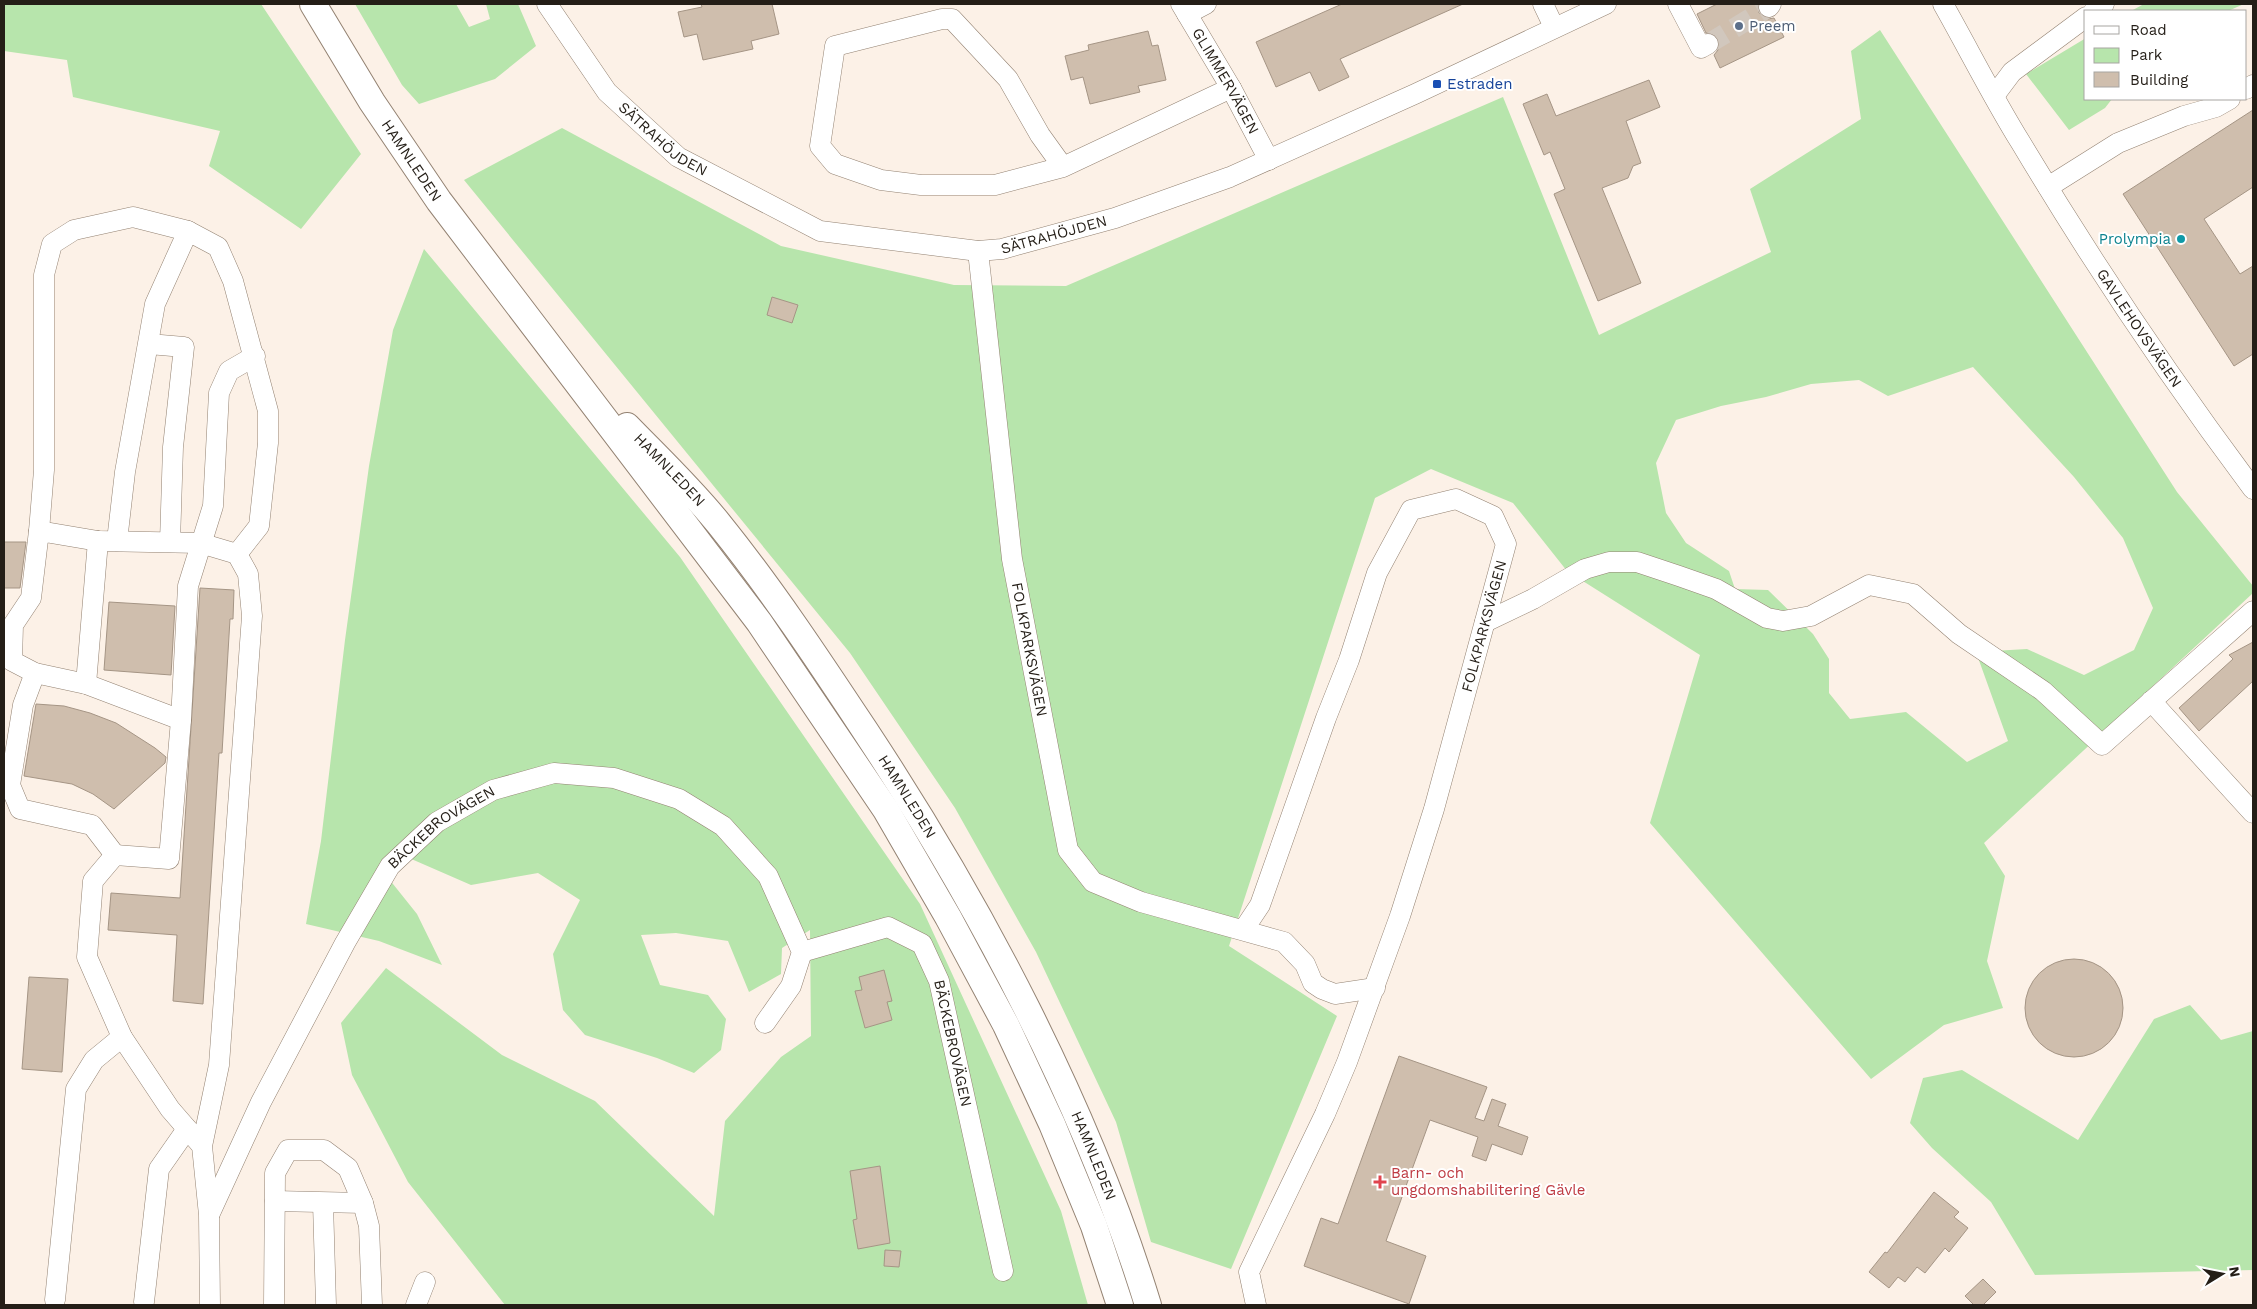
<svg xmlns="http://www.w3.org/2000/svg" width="2257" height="1309" font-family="'Work Sans',sans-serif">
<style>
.green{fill:#b7e5ac;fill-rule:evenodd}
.building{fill:#cfbead;stroke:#a59585}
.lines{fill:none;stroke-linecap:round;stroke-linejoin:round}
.minor-tunnel{stroke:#d1c7bd;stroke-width:20;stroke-dasharray:20 10;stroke-linecap:butt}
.minor-casing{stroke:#938272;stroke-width:21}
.major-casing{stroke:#938272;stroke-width:28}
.minor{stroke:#fff;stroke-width:20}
.major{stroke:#fff;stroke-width:26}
.service-dot{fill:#5c6f8a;stroke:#fff;stroke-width:2}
.transit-dot{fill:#1a4fb4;stroke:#fff;stroke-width:2}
.culture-dot{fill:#0f9aa8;stroke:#fff;stroke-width:2}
.health-dot{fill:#e0444e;stroke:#fff;stroke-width:2}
.labels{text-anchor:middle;stroke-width:4;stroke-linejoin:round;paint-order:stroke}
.service-label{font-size:15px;fill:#4e5e75;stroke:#fff;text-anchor:start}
.street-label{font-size:15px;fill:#241e17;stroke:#fff}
.transit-label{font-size:15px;fill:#164399;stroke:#fff;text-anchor:start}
.culture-label{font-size:15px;fill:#0d838f;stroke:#fff;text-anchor:end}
.health-label{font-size:15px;fill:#be3a42;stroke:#fff;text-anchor:start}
</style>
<rect width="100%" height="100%" fill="#fcf1e7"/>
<path class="green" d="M 4,4 L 261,4 L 361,154 L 301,229 L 209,166 L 220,131 L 73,97 L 67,60 L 4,51 Z
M 355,4 L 456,4 L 469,27 L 490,19 L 486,4 L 518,4 L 536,46 L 495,79 L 419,104 L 402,85 Z
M 2144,4 L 2244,4 L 2228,11 L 2131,11 Z
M 1880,30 L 2177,492 L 2253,586 L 2253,593 L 1984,843 L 2005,876 L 1987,961 L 2003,1008 L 1944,1025 L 1871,1079 L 1650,823 L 1700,655 L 1567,571 L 1513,503 L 1431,469 L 1375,498 L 1229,946 L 1337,1016 L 1231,1269 L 1151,1242 L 1116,1122 L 1036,952 L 955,808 L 850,653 L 464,180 L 562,128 L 781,246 L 954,285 L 1066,286 L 1503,97 L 1599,335 L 1771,252 L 1750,189 L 1861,119 L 1851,51 ZM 1973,367 L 2074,477 L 2123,538 L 2153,608 L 2134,650 L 2084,675 L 2027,649 L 1976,652 L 2008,741 L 1967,762 L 1906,712 L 1850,719 L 1829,693 L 1829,659 L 1813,634 L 1768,590 L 1735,589 L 1729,571 L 1686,543 L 1666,513 L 1656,463 L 1676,420 L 1721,406 L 1766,397 L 1811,384 L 1859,380 L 1888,396 Z
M 2086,38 L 2086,99 L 2112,99 L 2105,108 L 2069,130 L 2026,74 Z
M 424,249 L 680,557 L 920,904 L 1061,1211 L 1088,1305 L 505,1305 L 408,1182 L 352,1075 L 341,1023 L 386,968 L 502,1055 L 595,1101 L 714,1216 L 725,1121 L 781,1057 L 811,1036 L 810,930 L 782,948 L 781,974 L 749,992 L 728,941 L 676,933 L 641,935 L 660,985 L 708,995 L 726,1019 L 721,1050 L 694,1073 L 657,1058 L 585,1035 L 563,1010 L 553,954 L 580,900 L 538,873 L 471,885 L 393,851 L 381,869 L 417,914 L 442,965 L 379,941 L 306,924 L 321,841 L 345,640 L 369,466 L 393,330 Z
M 2190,1005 L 2221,1040 L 2253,1031 L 2253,1270 L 2035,1275 L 1991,1202 L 1932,1148 L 1910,1123 L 1923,1078 L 1962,1070 L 2078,1140 L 2154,1019 Z"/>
<path class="building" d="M 701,4 L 772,4 L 779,34 L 751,41 L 753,49 L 703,60 L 697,34 L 684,37 L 678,12 L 702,7 Z
M 1342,4 L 1463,4 L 1340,59 L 1349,77 L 1319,91 L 1310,72 L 1276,87 L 1256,42 Z
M 1717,4 L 1758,4 L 1759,13 L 1768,19 L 1774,18 L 1784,37 L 1720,68 L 1714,55 L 1718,50 L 1718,39 L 1714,34 L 1706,33 L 1697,14 Z
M 1148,31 L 1152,46 L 1158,45 L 1166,80 L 1138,86 L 1140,92 L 1090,104 L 1083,77 L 1071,80 L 1065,56 L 1089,50 L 1088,45 Z
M 1649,80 L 1660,107 L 1626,121 L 1641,163 L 1633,166 L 1628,178 L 1602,188 L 1641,283 L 1598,301 L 1554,194 L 1565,189 L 1550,152 L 1544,155 L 1523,104 L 1547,94 L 1556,116 Z
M 2253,110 L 2253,187 L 2204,219 L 2240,274 L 2253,266 L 2253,354 L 2234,366 L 2123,194 Z
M 772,297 L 798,305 L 792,323 L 767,315 Z
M 4,542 L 26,542 L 20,588 L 4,588 Z
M 200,588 L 234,590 L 233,619 L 230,619 L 222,753 L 219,753 L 203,1004 L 173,1001 L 177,935 L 108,930 L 111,893 L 180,898 Z
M 109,602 L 175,606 L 171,675 L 104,670 Z
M 2253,642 L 2253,681 L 2199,731 L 2179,708 L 2233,659 L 2229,655 Z
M 36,704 L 64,706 L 90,713 L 116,723 L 155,748 L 166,757 L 165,763 L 114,809 L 93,794 L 72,784 L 24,776 Z
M2025 1008a49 49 0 1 1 98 0a49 49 0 1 1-98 0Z
M 884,970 L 892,1001 L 887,1002 L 892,1020 L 865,1028 L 855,991 L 862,990 L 859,977 Z
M 29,977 L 68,979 L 62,1072 L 22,1069 Z
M 1399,1056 L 1487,1087 L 1475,1118 L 1484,1121 L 1492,1099 L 1506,1104 L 1498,1126 L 1528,1137 L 1522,1155 L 1492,1144 L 1486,1161 L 1472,1156 L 1478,1137 L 1430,1120 L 1386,1241 L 1426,1256 L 1409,1304 L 1304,1266 L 1321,1218 L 1338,1224 Z
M 880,1166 L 890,1243 L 858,1249 L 853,1220 L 857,1219 L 850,1171 Z
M 1934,1192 L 1959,1212 L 1954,1217 L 1968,1228 L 1949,1252 L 1945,1248 L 1925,1273 L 1917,1267 L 1905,1282 L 1898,1277 L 1889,1288 L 1869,1272 L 1885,1252 L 1887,1253 Z
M 885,1250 L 901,1251 L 899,1267 L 884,1266 Z
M 1983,1279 L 1996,1292 L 1983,1305 L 1974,1305 L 1965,1296 Z"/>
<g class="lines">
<path class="minor-tunnel" d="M 1708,44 L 1769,7"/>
<g class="minor-casing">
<g id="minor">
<path id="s1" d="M 547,4 L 607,92 L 678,157 L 820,231 L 978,251 L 1002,249 L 1115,218 L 1230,177 L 1415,94 L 1606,4"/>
<path id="s2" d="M 1181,4 L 1231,88 L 1269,160"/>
<path d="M 1543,4 L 1554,27"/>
<path d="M 1678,4 L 1701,48 L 1708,44"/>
<path id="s3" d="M 1943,4 C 1969,50 1993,98 2021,143 C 2092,262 2170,378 2253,489"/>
<path d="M 1769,7 L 1771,4"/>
<path d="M 2094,11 L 2104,4"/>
<path d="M 1187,14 L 1206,4"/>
<path d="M 2246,89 L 2253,85"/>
<path d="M 1994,96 L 2012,72 L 2086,17"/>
<path d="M 1063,167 L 995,185 L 921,185 L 881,180 L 835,164 L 820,146 L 835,46 L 942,19 L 952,19 L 1008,79 L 1040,135 L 1063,167 L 1231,88"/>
<path d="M 2048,187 L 2118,143 L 2184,116 L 2216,107 L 2230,99"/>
<path id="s4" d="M 978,251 L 1012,559 L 1068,850 L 1093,882 L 1141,902 L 1284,942 L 1305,964 L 1313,983 L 1322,989 L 1335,994 L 1375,988"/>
<path d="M 149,344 L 184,347 L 173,447 L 170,542"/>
<path d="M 39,531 L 44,470 L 44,275 L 52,244 L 74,230 L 133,217 L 188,231"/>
<path d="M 117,541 L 125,472 L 155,304 L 188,231 L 218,247 L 233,281 L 268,411 L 268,443 L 259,526 L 237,554"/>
<path d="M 1485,622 L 1533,599 L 1585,569 L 1609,562 L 1637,562 L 1679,576 L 1716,589 L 1767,618 L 1783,621 L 1811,616 L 1869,585 L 1913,594 L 1959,634 L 2043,691 L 2102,745 L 2253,611"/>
<path d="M 35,673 L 23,705 L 10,785 L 20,809 L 92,825 L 115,855"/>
<path d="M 86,684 L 98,541"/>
<path d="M 2151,701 L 2253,813"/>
<path d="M 181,720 L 188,586 L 213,506 L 219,393 L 229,371 L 255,356"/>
<path d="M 1244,929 L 1260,905 L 1326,718 L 1349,660 L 1377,573 L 1411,510 L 1456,499 L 1493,516 L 1506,544 L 1434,809 L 1400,916 L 1347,1062 L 1325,1114 L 1249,1272 L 1256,1305"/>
<path id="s5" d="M 802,952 L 888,927 L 922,944 L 939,981 L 1003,1271"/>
<path d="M 202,1146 L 170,1109 L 122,1037 L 87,957 L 93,881 L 115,855 L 169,859 L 181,720 L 86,684 L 35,673 L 12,661 L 13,625 L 31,598 L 39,531 L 98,541 L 200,543 L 237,554 L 248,574 L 252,616 L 219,1065 L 202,1146 L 209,1215 L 210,1305"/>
<path d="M 275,1201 L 363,1203"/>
<path d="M 323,1203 L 326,1305"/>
<path id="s6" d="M 210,1213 L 261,1102 L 345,943 L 390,866 L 437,822 L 493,790 L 554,773 L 614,778 L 679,799 L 723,826 L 768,876 L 802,952 L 791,986 L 765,1023"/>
<path d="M 55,1300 L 76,1089 L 94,1060 L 122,1037"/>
<path d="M 144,1302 L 159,1169 L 187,1129"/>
<path d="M 274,1305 L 275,1173 L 288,1150 L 324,1150 L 348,1168 L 363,1203 L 369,1226 L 372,1305"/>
<path d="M 416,1305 L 425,1282"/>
</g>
</g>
<g class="major-casing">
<g id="major">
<path id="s7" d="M 313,4 L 372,102 L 439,201 L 759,622 L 886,810 L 948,917 L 1006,1025 L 1052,1124 L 1094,1226 L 1120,1305"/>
<path id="s8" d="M 627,426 C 658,458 691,489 719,524 C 773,591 821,664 868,735 C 982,908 1087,1107 1148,1305"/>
</g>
</g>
<use href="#minor" class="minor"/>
<use href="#major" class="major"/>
</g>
<circle class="service-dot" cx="1739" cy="26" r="5"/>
<rect class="transit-dot" x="1432" y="79" width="10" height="10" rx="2.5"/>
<circle class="culture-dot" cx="2181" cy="239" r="5"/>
<path class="health-dot" d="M1377.5 1174.5h5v5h5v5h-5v5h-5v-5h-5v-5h5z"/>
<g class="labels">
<g class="service-label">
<text x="1749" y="31">Preem</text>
</g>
<g class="street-label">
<text dy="5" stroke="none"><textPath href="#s2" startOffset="89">GLIMMERVÄGEN</textPath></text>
<text dy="5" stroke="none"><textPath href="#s1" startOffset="180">SÄTRAHÖJDEN</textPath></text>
<text dy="5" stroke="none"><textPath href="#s7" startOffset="185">HAMNLEDEN</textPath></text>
<text dy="5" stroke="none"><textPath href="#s1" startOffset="600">SÄTRAHÖJDEN</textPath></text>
<text dy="5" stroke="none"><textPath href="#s3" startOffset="379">GAVLEHOVSVÄGEN</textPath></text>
<text dy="5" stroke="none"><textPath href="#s8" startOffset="61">HAMNLEDEN</textPath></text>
<text transform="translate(1484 626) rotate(-75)" y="5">FOLKPARKSVÄGEN</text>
<text dy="5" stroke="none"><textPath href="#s4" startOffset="402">FOLKPARKSVÄGEN</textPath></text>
<text dy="5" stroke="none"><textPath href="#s8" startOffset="466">HAMNLEDEN</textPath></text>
<text dy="5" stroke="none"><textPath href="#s6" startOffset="456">BÄCKEBROVÄGEN</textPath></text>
<text dy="5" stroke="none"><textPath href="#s5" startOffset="232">BÄCKEBROVÄGEN</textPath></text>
<text dy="5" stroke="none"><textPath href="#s8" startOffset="871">HAMNLEDEN</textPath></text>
</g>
<g class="transit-label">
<text x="1447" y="89">Estraden</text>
</g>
<g class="culture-label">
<text x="2171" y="244">Prolympia</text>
</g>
<g class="health-label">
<text x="1391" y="1178">Barn- och<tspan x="1391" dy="17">ungdomshabilitering Gävle</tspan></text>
</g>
</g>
<rect width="2257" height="1309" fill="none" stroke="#241e17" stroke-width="10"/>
<rect x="2084" y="10" width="162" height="90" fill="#ffffff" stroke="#a7a5a2"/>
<rect x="2094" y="26" width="25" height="8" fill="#ffffff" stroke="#a7a5a2"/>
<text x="2130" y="35" font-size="15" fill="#241e17">Road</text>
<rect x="2094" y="48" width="25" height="15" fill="#b7e5ac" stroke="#a7a5a2"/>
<text x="2130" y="60" font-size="15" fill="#241e17">Park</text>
<rect x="2094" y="72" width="25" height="15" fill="#cfbead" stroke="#a7a5a2"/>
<text x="2130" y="85" font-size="15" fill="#241e17">Building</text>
<g transform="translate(2222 1274) rotate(80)" stroke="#ffffff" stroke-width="4" paint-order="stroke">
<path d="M0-4L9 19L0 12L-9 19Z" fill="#241e17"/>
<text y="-8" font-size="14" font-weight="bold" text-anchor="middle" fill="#241e17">N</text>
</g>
</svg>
